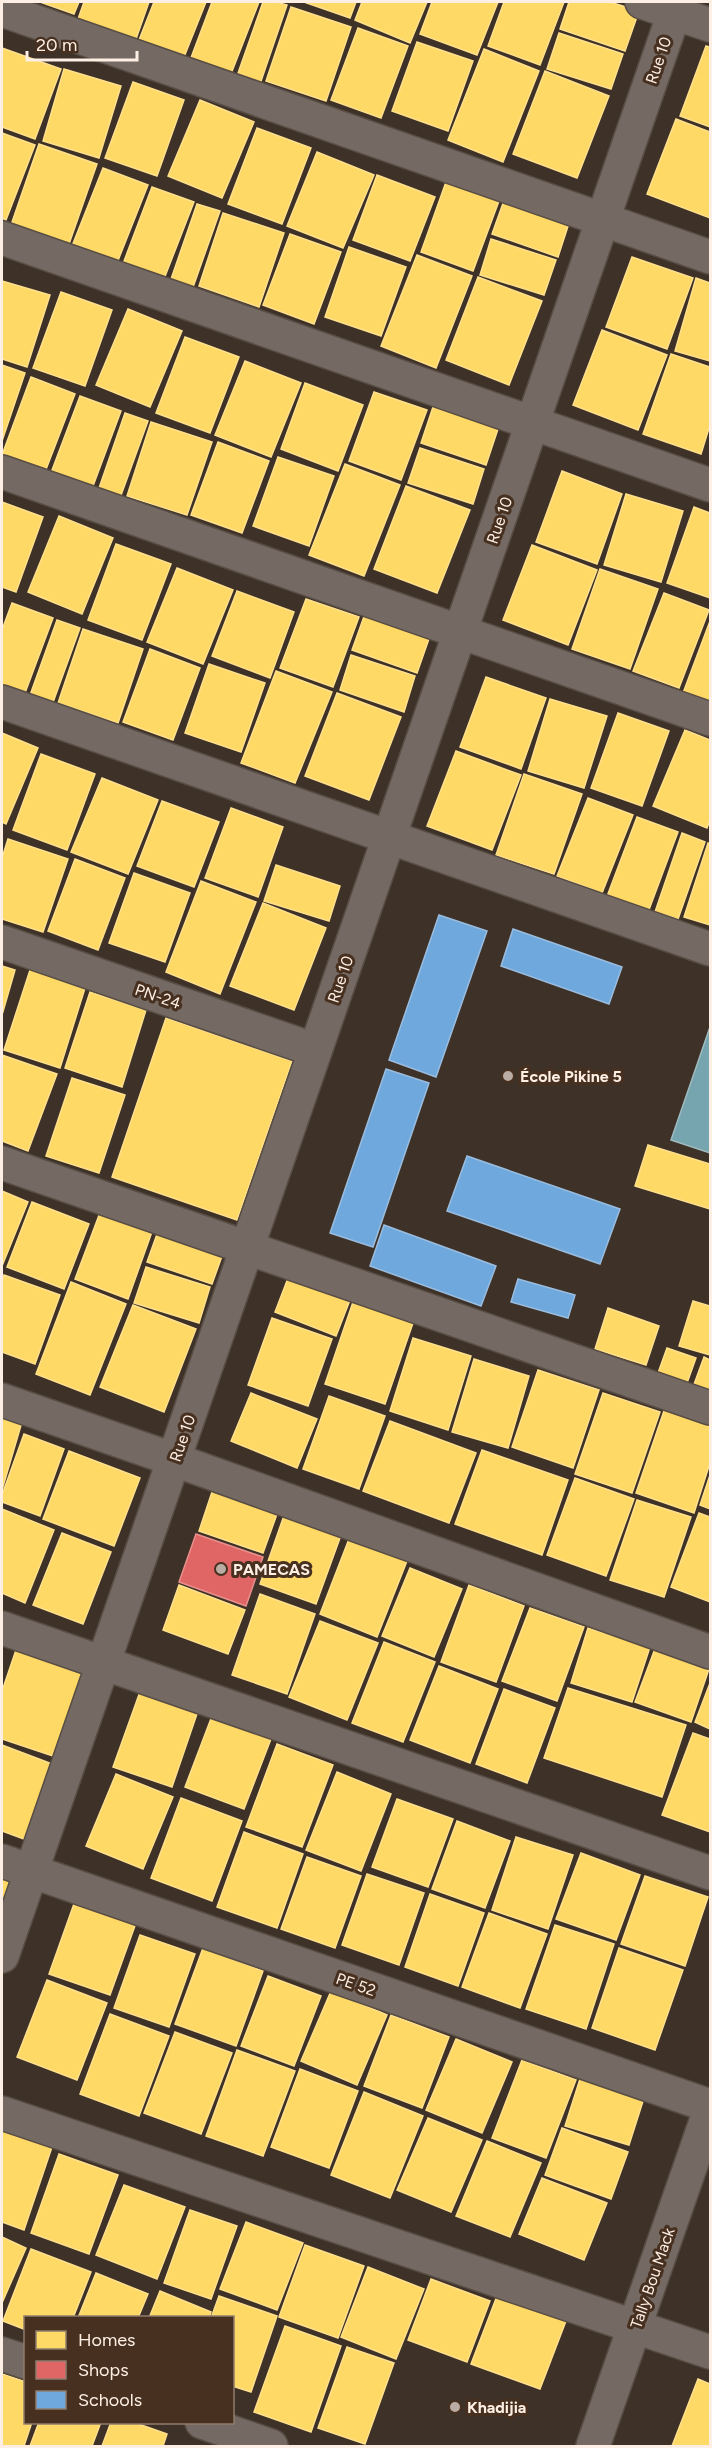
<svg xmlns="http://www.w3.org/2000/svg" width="712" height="2448" font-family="Figtree,sans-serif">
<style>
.homes{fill:#ffd966;stroke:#ffe08c;stroke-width:1.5}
.shops{fill:#e06666;stroke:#e98f8c;stroke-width:1.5}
.schools{fill:#6fa8dc;stroke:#9abddf;stroke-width:1.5}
.public{fill:#76a5af;stroke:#9fbbbf;stroke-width:1.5}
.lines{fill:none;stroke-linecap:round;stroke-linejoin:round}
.minor-casing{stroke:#584d44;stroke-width:36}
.minor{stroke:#746a63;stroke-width:33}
.poi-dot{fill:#bbaca3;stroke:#47301f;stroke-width:2}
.labels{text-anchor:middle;stroke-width:6;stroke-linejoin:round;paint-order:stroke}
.street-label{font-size:16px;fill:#feefe5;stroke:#47301f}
.poi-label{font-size:16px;font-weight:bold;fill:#feefe5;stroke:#47301f;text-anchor:start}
</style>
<rect width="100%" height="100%" fill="#3e3128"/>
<path class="homes" d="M 40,2 L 79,2 L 74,14 Z
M 84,2 L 149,2 L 136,39 L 78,19 Z
M 154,2 L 206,2 L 184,57 L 139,40 Z
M 212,2 L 259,2 L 229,79 L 189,63 Z
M 263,2 L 276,2 L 287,5 L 260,84 L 237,76 Z
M 304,2 L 356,2 L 350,18 Z
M 362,2 L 427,2 L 410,43 L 355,20 Z
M 432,2 L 498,2 L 477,55 L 420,34 Z
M 504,2 L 564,2 L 540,65 L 488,46 Z
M 569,2 L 610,2 L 639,11 L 625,51 L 560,29 Z
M 291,7 L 351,27 L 326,101 L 266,81 Z
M 358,28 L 408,46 L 381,118 L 331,100 Z
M 559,33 L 623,54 L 611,89 L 547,69 Z
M 417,42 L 473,61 L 448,131 L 392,111 Z
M 706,46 L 710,47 L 710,127 L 680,116 Z
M 2,48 L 61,69 L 35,139 L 2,127 Z
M 484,49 L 539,71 L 503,162 L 448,140 Z
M 64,69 L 121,86 L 99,158 L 43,141 Z
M 545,71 L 609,96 L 577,178 L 513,154 Z
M 133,82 L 184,100 L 157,176 L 105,158 Z
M 200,100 L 254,122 L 222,198 L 168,176 Z
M 676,119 L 710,132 L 710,218 L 647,194 Z
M 257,128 L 311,148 L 282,224 L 228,204 Z
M 2,133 L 35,145 L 6,220 L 2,218 Z
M 39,144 L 97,164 L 69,244 L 11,225 Z
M 317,152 L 374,175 L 343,248 L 287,226 Z
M 103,168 L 148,185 L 117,263 L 72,246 Z
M 377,175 L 435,197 L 410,261 L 353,240 Z
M 446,182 L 499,201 L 473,271 L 421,252 Z
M 152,187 L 194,202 L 162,284 L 121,269 Z
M 506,195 L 571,217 L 558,257 L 492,234 Z
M 197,204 L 220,211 L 192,290 L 170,282 Z
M 223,213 L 284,233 L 259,307 L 199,286 Z
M 290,234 L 341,252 L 314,324 L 263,305 Z
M 491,239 L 556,260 L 544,295 L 480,275 Z
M 349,247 L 406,267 L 381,336 L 325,317 Z
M 417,255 L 472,276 L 436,368 L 381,346 Z
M 632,257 L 693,278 L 667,349 L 606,327 Z
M 478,277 L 542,301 L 509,385 L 446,360 Z
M 696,278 L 710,283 L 710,361 L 675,351 Z
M 2,281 L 50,295 L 27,367 L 2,359 Z
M 61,292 L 112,310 L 85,386 L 33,368 Z
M 128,309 L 182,331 L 150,407 L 96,385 Z
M 602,330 L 667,355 L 638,430 L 573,405 Z
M 185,337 L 239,357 L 210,433 L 156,413 Z
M 671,354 L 710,367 L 710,425 L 701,454 L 643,434 Z
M 245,361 L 301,383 L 271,457 L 215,435 Z
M 2,365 L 25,373 L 2,441 Z
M 31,377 L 75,394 L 45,472 L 2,455 Z
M 305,383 L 363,405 L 338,471 L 281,449 Z
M 374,392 L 427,410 L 401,480 L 349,461 Z
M 80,396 L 121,411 L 90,494 L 49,478 Z
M 434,404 L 499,426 L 486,465 L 421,443 Z
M 125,413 L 148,421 L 120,498 L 98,491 Z
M 151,422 L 212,442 L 187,515 L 127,496 Z
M 218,442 L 269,461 L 242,533 L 191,515 Z
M 420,448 L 484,469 L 473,504 L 408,483 Z
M 278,457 L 334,476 L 309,546 L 253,526 Z
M 345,464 L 400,485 L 364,576 L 309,555 Z
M 562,471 L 622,494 L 597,564 L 536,542 Z
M 406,486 L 470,510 L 437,593 L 374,569 Z
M 626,494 L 683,511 L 661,582 L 604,565 Z
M 2,502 L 43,517 L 16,592 L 2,587 Z
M 694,507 L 710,513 L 710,598 L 667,583 Z
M 59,516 L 113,538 L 82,614 L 28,592 Z
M 116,544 L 171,564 L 142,640 L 88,620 Z
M 532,545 L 597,570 L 568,645 L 503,620 Z
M 177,568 L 233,590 L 203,664 L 147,642 Z
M 600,569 L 658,589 L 630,669 L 572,649 Z
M 237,591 L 294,612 L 270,678 L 212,656 Z
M 664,593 L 709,610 L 679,688 L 633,671 Z
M 306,599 L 359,617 L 333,687 L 280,668 Z
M 12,603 L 53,618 L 22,701 L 2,693 L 2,630 Z
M 366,611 L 431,633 L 417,673 L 352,650 Z
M 57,620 L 80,628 L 52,705 L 29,698 Z
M 710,621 L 710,704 L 683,693 Z
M 83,629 L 143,649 L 118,723 L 58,703 Z
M 150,649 L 200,668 L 173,740 L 123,722 Z
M 351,655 L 415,676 L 404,712 L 340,690 Z
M 209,664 L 265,683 L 241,752 L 185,733 Z
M 276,671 L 332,692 L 295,783 L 241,763 Z
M 486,677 L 546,698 L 521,769 L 460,747 Z
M 337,693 L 401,717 L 369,800 L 305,776 Z
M 550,699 L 607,716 L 584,788 L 528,771 Z
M 618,713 L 669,731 L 642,806 L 591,788 Z
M 685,730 L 710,740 L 710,820 L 707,828 L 653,806 Z
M 2,733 L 38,748 L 6,824 L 2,822 Z
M 456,751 L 521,775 L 492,850 L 427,826 Z
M 41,754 L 95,774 L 67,850 L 13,830 Z
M 524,774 L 582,794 L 554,874 L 496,855 Z
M 102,778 L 158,800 L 128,874 L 71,852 Z
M 588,798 L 633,815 L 602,893 L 557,876 Z
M 162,801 L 219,822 L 194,887 L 137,866 Z
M 231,808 L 283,827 L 258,897 L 205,878 Z
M 637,817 L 678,832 L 647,915 L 606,899 Z
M 682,833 L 705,842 L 678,919 L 655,912 Z
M 8,839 L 68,859 L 43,932 L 2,919 L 2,858 Z
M 708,843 L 710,844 L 710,925 L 684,917 Z
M 75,859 L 125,878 L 98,950 L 48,931 Z
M 276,865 L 340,886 L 329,921 L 264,901 Z
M 134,873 L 190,893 L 165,962 L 109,943 Z
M 201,881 L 256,902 L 220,994 L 166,972 Z
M 263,903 L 326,928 L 294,1010 L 230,986 Z
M 2,966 L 15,970 L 2,1015 Z
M 31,967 L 86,985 L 60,1068 L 4,1050 Z
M 90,992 L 146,1010 L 122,1087 L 65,1068 Z
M 166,1018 L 292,1061 L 237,1220 L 112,1177 Z
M 2,1055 L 57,1074 L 28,1151 L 2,1141 Z
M 72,1078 L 125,1095 L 99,1173 L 46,1156 Z
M 648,1145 L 710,1164 L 710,1209 L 635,1186 Z
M 2,1191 L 28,1202 L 2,1266 Z
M 32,1202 L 89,1224 L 64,1289 L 7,1267 Z
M 101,1210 L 153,1229 L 128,1299 L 75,1279 Z
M 161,1223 L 226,1245 L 212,1284 L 147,1262 Z
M 146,1267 L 210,1287 L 199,1323 L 134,1303 Z
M 290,1273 L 352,1295 L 336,1336 L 275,1312 Z
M 4,1275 L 60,1295 L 35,1364 L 2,1352 L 2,1281 Z
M 71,1282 L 126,1304 L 90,1395 L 36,1374 Z
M 693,1301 L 710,1306 L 710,1355 L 679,1346 Z
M 353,1302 L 413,1323 L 385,1404 L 325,1384 Z
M 133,1305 L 196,1329 L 164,1412 L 100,1387 Z
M 608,1308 L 659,1326 L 646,1365 L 595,1349 Z
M 272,1318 L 332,1339 L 308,1406 L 248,1385 Z
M 413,1338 L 471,1356 L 448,1430 L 390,1411 Z
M 667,1348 L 696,1358 L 687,1383 L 658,1373 Z
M 704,1357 L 710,1360 L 710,1393 L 693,1387 Z
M 474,1359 L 529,1376 L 508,1448 L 452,1432 Z
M 538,1370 L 599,1390 L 573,1468 L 512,1447 Z
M 251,1393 L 317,1419 L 297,1468 L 231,1441 Z
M 603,1393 L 660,1412 L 632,1493 L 575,1474 Z
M 329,1396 L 385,1416 L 359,1489 L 303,1469 Z
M 666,1405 L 710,1419 L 710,1463 L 694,1513 L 636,1493 Z
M 2,1409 L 24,1415 L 2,1490 Z
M 390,1421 L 476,1453 L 449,1523 L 363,1491 Z
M 24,1434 L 64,1449 L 40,1516 L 2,1502 L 2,1495 Z
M 482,1450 L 568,1480 L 542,1555 L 455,1524 Z
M 69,1451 L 140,1478 L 114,1546 L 43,1519 Z
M 710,1475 L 710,1509 L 700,1505 Z
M 575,1478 L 634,1499 L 606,1576 L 547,1555 Z
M 216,1480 L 281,1503 L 263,1553 L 199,1531 Z
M 637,1500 L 691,1517 L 664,1597 L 610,1580 Z
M 287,1507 L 344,1527 L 316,1604 L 260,1584 Z
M 2,1509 L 54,1530 L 25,1603 L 2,1593 Z
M 699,1513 L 710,1517 L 710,1602 L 671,1587 Z
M 62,1533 L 111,1552 L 83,1624 L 33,1605 Z
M 349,1539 L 407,1561 L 377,1637 L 320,1614 Z
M 410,1568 L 462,1589 L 434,1657 L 382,1636 Z
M 179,1585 L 245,1610 L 228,1654 L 163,1630 Z
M 469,1585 L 524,1606 L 496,1682 L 441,1662 Z
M 260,1594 L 315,1614 L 287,1694 L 232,1675 Z
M 530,1608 L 584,1627 L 557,1701 L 502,1681 Z
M 320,1621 L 378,1643 L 347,1720 L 289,1697 Z
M 588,1628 L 650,1647 L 632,1702 L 571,1683 Z
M 384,1642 L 435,1662 L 403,1742 L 352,1723 Z
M 656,1646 L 710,1666 L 691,1722 L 635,1702 Z
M 16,1650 L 91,1675 L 62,1759 L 2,1739 L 2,1691 Z
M 439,1666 L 498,1689 L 470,1763 L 410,1740 Z
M 710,1683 L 710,1729 L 695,1722 Z
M 568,1688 L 686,1725 L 662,1797 L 544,1758 Z
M 141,1689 L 199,1708 L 172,1787 L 113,1767 Z
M 504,1689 L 555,1708 L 527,1783 L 476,1764 Z
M 212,1716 L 271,1739 L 244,1809 L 185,1787 Z
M 693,1733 L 710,1739 L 710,1832 L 662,1815 Z
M 277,1744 L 333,1765 L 302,1847 L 246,1827 Z
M 2,1745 L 60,1767 L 32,1842 L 2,1831 Z
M 337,1772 L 391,1794 L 361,1871 L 306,1850 Z
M 116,1774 L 173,1797 L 143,1869 L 86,1846 Z
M 181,1798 L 242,1821 L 212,1901 L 151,1878 Z
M 397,1799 L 453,1819 L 428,1887 L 372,1867 Z
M 457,1821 L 510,1841 L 485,1908 L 432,1889 Z
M 244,1832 L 303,1854 L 277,1928 L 217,1907 Z
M 516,1837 L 573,1855 L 548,1929 L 492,1910 Z
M 581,1853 L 640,1875 L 616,1940 L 556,1919 Z
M 307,1857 L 361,1876 L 335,1948 L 281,1929 Z
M 367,1874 L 424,1893 L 399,1965 L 342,1945 Z
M 2,1876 L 16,1881 L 2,1921 Z
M 645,1876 L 708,1897 L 685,1966 L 621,1944 Z
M 430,1894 L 484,1913 L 458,1986 L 405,1967 Z
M 75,1901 L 136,1923 L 110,1995 L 49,1974 Z
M 489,1913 L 547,1934 L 520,2008 L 462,1987 Z
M 555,1925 L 614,1944 L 586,2029 L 526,2009 Z
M 140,1935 L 195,1954 L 169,2027 L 114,2008 Z
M 203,1948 L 263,1971 L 236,2046 L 175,2024 Z
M 619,1948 L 683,1970 L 655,2050 L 592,2028 Z
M 268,1976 L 321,1996 L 294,2066 L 241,2046 Z
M 47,1980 L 107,2003 L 77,2080 L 17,2057 Z
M 331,1991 L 387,2015 L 357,2085 L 301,2061 Z
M 110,2014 L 169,2036 L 139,2116 L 80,2094 Z
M 391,2015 L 449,2037 L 422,2108 L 364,2086 Z
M 175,2032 L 232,2053 L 201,2134 L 144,2113 Z
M 456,2039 L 512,2062 L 482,2133 L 426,2110 Z
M 237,2050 L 295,2071 L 263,2156 L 206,2136 Z
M 522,2060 L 576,2080 L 546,2158 L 492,2138 Z
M 300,2069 L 358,2091 L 329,2168 L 271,2147 Z
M 580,2079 L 644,2098 L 629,2145 L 565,2126 Z
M 364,2092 L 423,2116 L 390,2198 L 331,2175 Z
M 428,2118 L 482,2140 L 451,2212 L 397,2190 Z
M 562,2128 L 628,2152 L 611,2199 L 545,2175 Z
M 2,2130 L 52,2147 L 24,2230 L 2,2222 Z
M 487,2141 L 541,2163 L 510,2237 L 456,2216 Z
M 59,2154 L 118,2175 L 89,2254 L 31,2233 Z
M 542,2178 L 607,2203 L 584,2260 L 519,2234 Z
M 124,2185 L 185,2207 L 157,2279 L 96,2255 Z
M 190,2210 L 237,2226 L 211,2299 L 164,2283 Z
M 246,2222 L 303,2243 L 277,2310 L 220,2289 Z
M 2,2237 L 26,2248 L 2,2303 Z
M 305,2245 L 364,2266 L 338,2338 L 279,2317 Z
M 31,2249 L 91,2272 L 73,2318 L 26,2318 L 26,2330 L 3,2321 Z
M 368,2267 L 424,2289 L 396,2359 L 341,2337 Z
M 96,2273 L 148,2294 L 138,2318 L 78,2318 Z
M 431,2279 L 490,2301 L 467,2362 L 408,2340 Z
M 160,2291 L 211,2312 L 209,2318 L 149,2318 Z
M 219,2296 L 277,2316 L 251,2392 L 232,2386 L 232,2318 L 211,2318 Z
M 497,2296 L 566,2321 L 540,2389 L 471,2364 Z
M 285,2326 L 341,2346 L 311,2432 L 254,2412 Z
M 347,2347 L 394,2363 L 365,2444 L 318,2428 Z
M 2,2374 L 26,2382 L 26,2422 L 32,2422 L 24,2446 L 2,2446 Z
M 698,2379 L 710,2384 L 710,2446 L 672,2446 Z
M 39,2422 L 101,2422 L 92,2446 L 30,2446 Z
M 111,2422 L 133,2422 L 167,2434 L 163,2446 L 102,2446 Z"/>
<path class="shops" d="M 196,1534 L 263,1557 L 246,1606 L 179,1582 Z"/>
<path class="schools" d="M 439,915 L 487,931 L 436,1077 L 389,1060 Z
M 513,929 L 622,967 L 609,1004 L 501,966 Z
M 386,1069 L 429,1083 L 373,1247 L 330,1233 Z
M 467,1156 L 620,1209 L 600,1264 L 447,1211 Z
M 384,1225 L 496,1266 L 481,1306 L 370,1266 Z
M 518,1279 L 575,1295 L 568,1318 L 511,1302 Z"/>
<path class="public" d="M 710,1027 L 710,1153 L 671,1140 Z"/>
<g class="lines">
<g class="minor-casing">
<path id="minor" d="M 642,2 L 710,25
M 2,10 L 710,257
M 2,238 L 710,485
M 2,472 L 710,719
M 2,702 L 710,949
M 2,942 L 315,1050
M 2,1163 L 710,1408
M 2,1400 L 175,1460 L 710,1652
M 2,1628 L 710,1873
M 2,1861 L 710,2106
M 2,1956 L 678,2
M 2,2113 L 710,2352
M 2,2354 L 26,2362
M 202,2422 L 271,2446
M 593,2446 L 710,2110"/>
</g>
<use href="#minor" class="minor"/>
</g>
<g class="poi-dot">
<circle cx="508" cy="1076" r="6"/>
<circle cx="221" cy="1569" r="6"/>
<circle cx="455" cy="2407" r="6"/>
</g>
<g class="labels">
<g class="street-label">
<text transform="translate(658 60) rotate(-71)" y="6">Rue 10</text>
<text transform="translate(499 520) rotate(-71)" y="6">Rue 10</text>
<text transform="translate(340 979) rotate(-71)" y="6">Rue 10</text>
<text transform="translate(158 996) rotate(19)" y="6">PN-24</text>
<text transform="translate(182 1438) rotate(-71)" y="6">Rue 10</text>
<text transform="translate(356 1984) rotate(19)" y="6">PE 52</text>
<text transform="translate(652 2278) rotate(-71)" y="6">Tally Bou Mack</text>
</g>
<g class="poi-label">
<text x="520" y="1082">École Pikine 5</text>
<text x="233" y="1575">PAMECAS</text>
<text x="467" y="2413">Khadijia</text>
</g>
</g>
<rect width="712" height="2448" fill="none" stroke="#feefe5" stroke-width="6"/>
<rect x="24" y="2316" width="210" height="108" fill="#47301f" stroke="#907c6e" stroke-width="1.5"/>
<rect x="36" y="2331" width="30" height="18" fill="#ffd966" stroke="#907c6e" stroke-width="1.5"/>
<text x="78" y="2346" font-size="18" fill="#feefe5">Homes</text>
<rect x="36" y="2361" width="30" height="18" fill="#e06666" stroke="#907c6e" stroke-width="1.5"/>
<text x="78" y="2376" font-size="18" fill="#feefe5">Shops</text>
<rect x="36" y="2391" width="30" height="18" fill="#6fa8dc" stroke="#907c6e" stroke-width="1.5"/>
<text x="78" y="2406" font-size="18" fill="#feefe5">Schools</text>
<path d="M27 51v9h110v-9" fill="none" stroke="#feefe5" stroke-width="3"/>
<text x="36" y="51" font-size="18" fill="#feefe5" stroke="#47301f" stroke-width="4.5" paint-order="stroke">20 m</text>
</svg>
